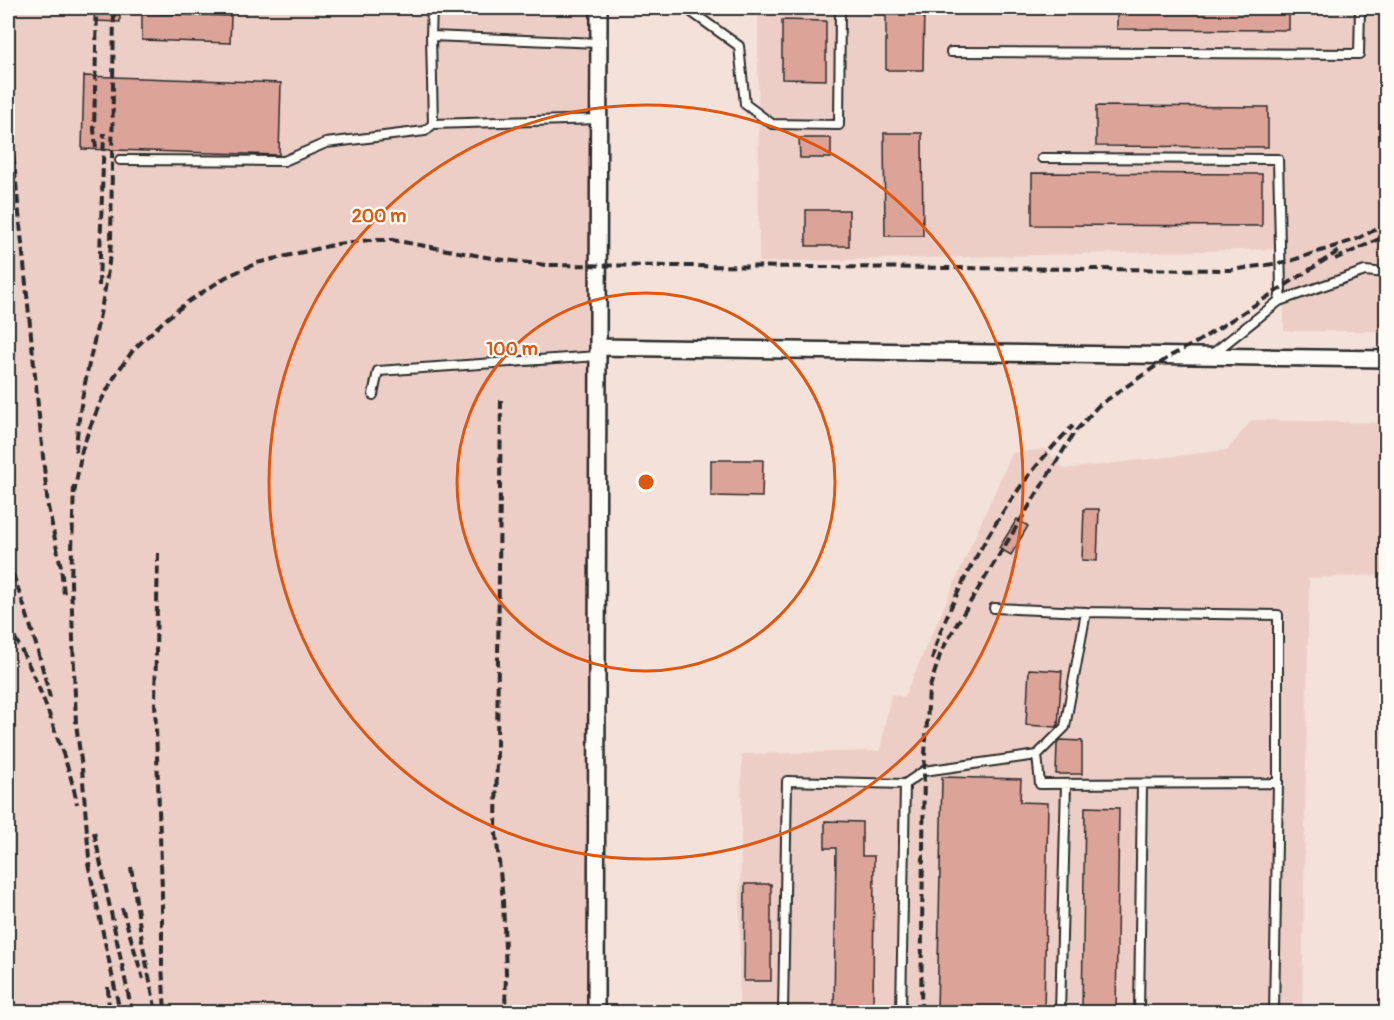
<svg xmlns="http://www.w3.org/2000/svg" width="1394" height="1020" font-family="Pangolin,sans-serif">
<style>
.built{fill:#eccec6}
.building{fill:#dca398;stroke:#2b2b2b;stroke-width:1.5}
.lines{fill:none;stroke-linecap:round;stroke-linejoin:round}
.lane-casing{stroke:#2b2b2b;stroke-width:12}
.street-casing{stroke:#2b2b2b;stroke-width:20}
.lane{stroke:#fdfcf7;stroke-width:8}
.street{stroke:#fdfcf7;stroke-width:15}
.rail{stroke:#2b2b2b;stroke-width:4;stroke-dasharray:9 4.5;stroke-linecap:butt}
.ring{fill:none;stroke:#df570e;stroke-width:3}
.centre{fill:#df570e;stroke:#fdfcf7;stroke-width:3}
.ring-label{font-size:18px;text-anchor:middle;font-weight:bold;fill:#df570e;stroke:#fdfcf7;stroke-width:4.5;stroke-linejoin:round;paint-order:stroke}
</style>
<rect width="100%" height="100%" fill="#f3e1da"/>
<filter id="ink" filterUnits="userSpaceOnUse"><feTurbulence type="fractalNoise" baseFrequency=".0167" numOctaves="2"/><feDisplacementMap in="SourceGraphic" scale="12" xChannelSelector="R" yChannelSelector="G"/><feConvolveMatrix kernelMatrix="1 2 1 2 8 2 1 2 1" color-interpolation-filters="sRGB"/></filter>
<g filter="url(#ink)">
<path class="built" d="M 8,8 L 598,8 L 596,1012 L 8,1012 Z
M 758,8 L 1386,8 L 1386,331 L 1284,331 L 1284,249 L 759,262 Z
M 1252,420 L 1386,423 L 1386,575 L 1309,578 L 1302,1012 L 739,1012 L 742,754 L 880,751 L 891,694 L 904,697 L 1012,453 L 1045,449 L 1065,469 L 1227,450 Z"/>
<path class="building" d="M 95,8 L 120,8 L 120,22 L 94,21 Z
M 886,8 L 924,8 L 923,70 L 886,70 Z
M 1117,8 L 1289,8 L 1289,30 L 1117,29 Z
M 142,13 L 231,16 L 230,43 L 142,40 Z
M 782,20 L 826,21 L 826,80 L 782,79 Z
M 84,76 L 281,83 L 279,155 L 82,149 Z
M 1096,106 L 1268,107 L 1268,147 L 1096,146 Z
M 884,133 L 922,133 L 923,236 L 885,236 Z
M 799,138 L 831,138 L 831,158 L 800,158 Z
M 1032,173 L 1262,174 L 1262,226 L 1032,225 Z
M 806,210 L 849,210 L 849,246 L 806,246 Z
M 711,460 L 763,460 L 762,497 L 711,496 Z
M 1084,509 L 1099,509 L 1097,561 L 1082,560 Z
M 1017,519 L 1028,526 L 1011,555 L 999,548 Z
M 1029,669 L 1062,671 L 1058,725 L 1056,727 L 1026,725 Z
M 1060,740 L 1082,741 L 1082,774 L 1056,774 L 1057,744 Z
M 942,777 L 1021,779 L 1020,802 L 1048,803 L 1044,1012 L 937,1012 Z
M 1085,807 L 1119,808 L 1116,1012 L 1082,1012 Z
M 825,821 L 862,822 L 862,856 L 874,856 L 873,1012 L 834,1012 L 836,848 L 825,848 Z
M 745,884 L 771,884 L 771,981 L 744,981 Z"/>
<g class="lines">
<g class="lane-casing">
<path id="lane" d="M 686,8 L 739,46 L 745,104 L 772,124 L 839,125 L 840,8
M 431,36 L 432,8
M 951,52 L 1359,54 L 1360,8
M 599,119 L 433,124 L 431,36 L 599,43
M 1042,158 L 1278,159 L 1281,289 L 1279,301
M 120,160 L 284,161 L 326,143 L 425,131 L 433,124
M 1211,355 L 1279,301 L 1365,271 L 1386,273
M 373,395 L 378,371 L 598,356
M 994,608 L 1086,612 L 1278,615 L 1278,783 L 1274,1012
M 1037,755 L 1065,727 L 1086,612
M 783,1012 L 787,781 L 905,784
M 901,1012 L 905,784 L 924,771 L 1037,755 L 1040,784 L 1278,783
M 1060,1012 L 1066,784
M 1139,1012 L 1142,784"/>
</g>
<g class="street-casing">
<path id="street" d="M 598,347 L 1386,359
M 596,1012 L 599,8"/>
</g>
<use href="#lane" class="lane"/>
<use href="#street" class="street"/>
<path class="rail" d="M 8,102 L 48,507 L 61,567 L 64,594
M 96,148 L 94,130 L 97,8
M 1335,259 L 1386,236
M 99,286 L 104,133
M 501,400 L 496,833 L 503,900 L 506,973 L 505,1012
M 76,452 C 79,381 106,313 111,242 L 114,8
M 74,485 L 71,583 L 76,724 L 82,768 L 90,871
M 74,494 L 82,450 L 90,427 L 101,401 L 116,374 L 134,349 L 166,319 L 189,301 L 226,277 L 257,263 L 337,244 L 369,240 L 392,240 L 497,259 L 546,265 L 1231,270 L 1287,262 L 1357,239 L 1386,224
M 158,553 L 155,702 L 162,889 L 162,965 L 165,1012
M 8,561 C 25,606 39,651 50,698
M 8,626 C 29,661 44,698 57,737 C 65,759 73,781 77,804
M 932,660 C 938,633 950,609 962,584 C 991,526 1026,472 1073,426
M 8,823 L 12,894 L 10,971 L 8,1005
M 94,832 L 132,1012
M 88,863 L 120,1012
M 131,867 L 142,941 L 156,1012
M 122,908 L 143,979
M 108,987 L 109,1012
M 921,1012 L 924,771 L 929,690 L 941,652 L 958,622 L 1074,433 L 1098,406 L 1172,355 L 1197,342 L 1342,249"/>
</g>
</g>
<g class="ring">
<circle cx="646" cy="482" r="189"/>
<circle cx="646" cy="482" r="377"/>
</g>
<circle cx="646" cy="482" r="9" class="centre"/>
<g class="ring-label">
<text x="379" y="222">200 m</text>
<text x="512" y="355">100 m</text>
</g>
<rect width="1394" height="1020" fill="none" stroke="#fdfcf7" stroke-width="30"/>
<rect x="15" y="15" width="1364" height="990" fill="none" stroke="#2b2b2b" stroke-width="2" filter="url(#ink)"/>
</svg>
